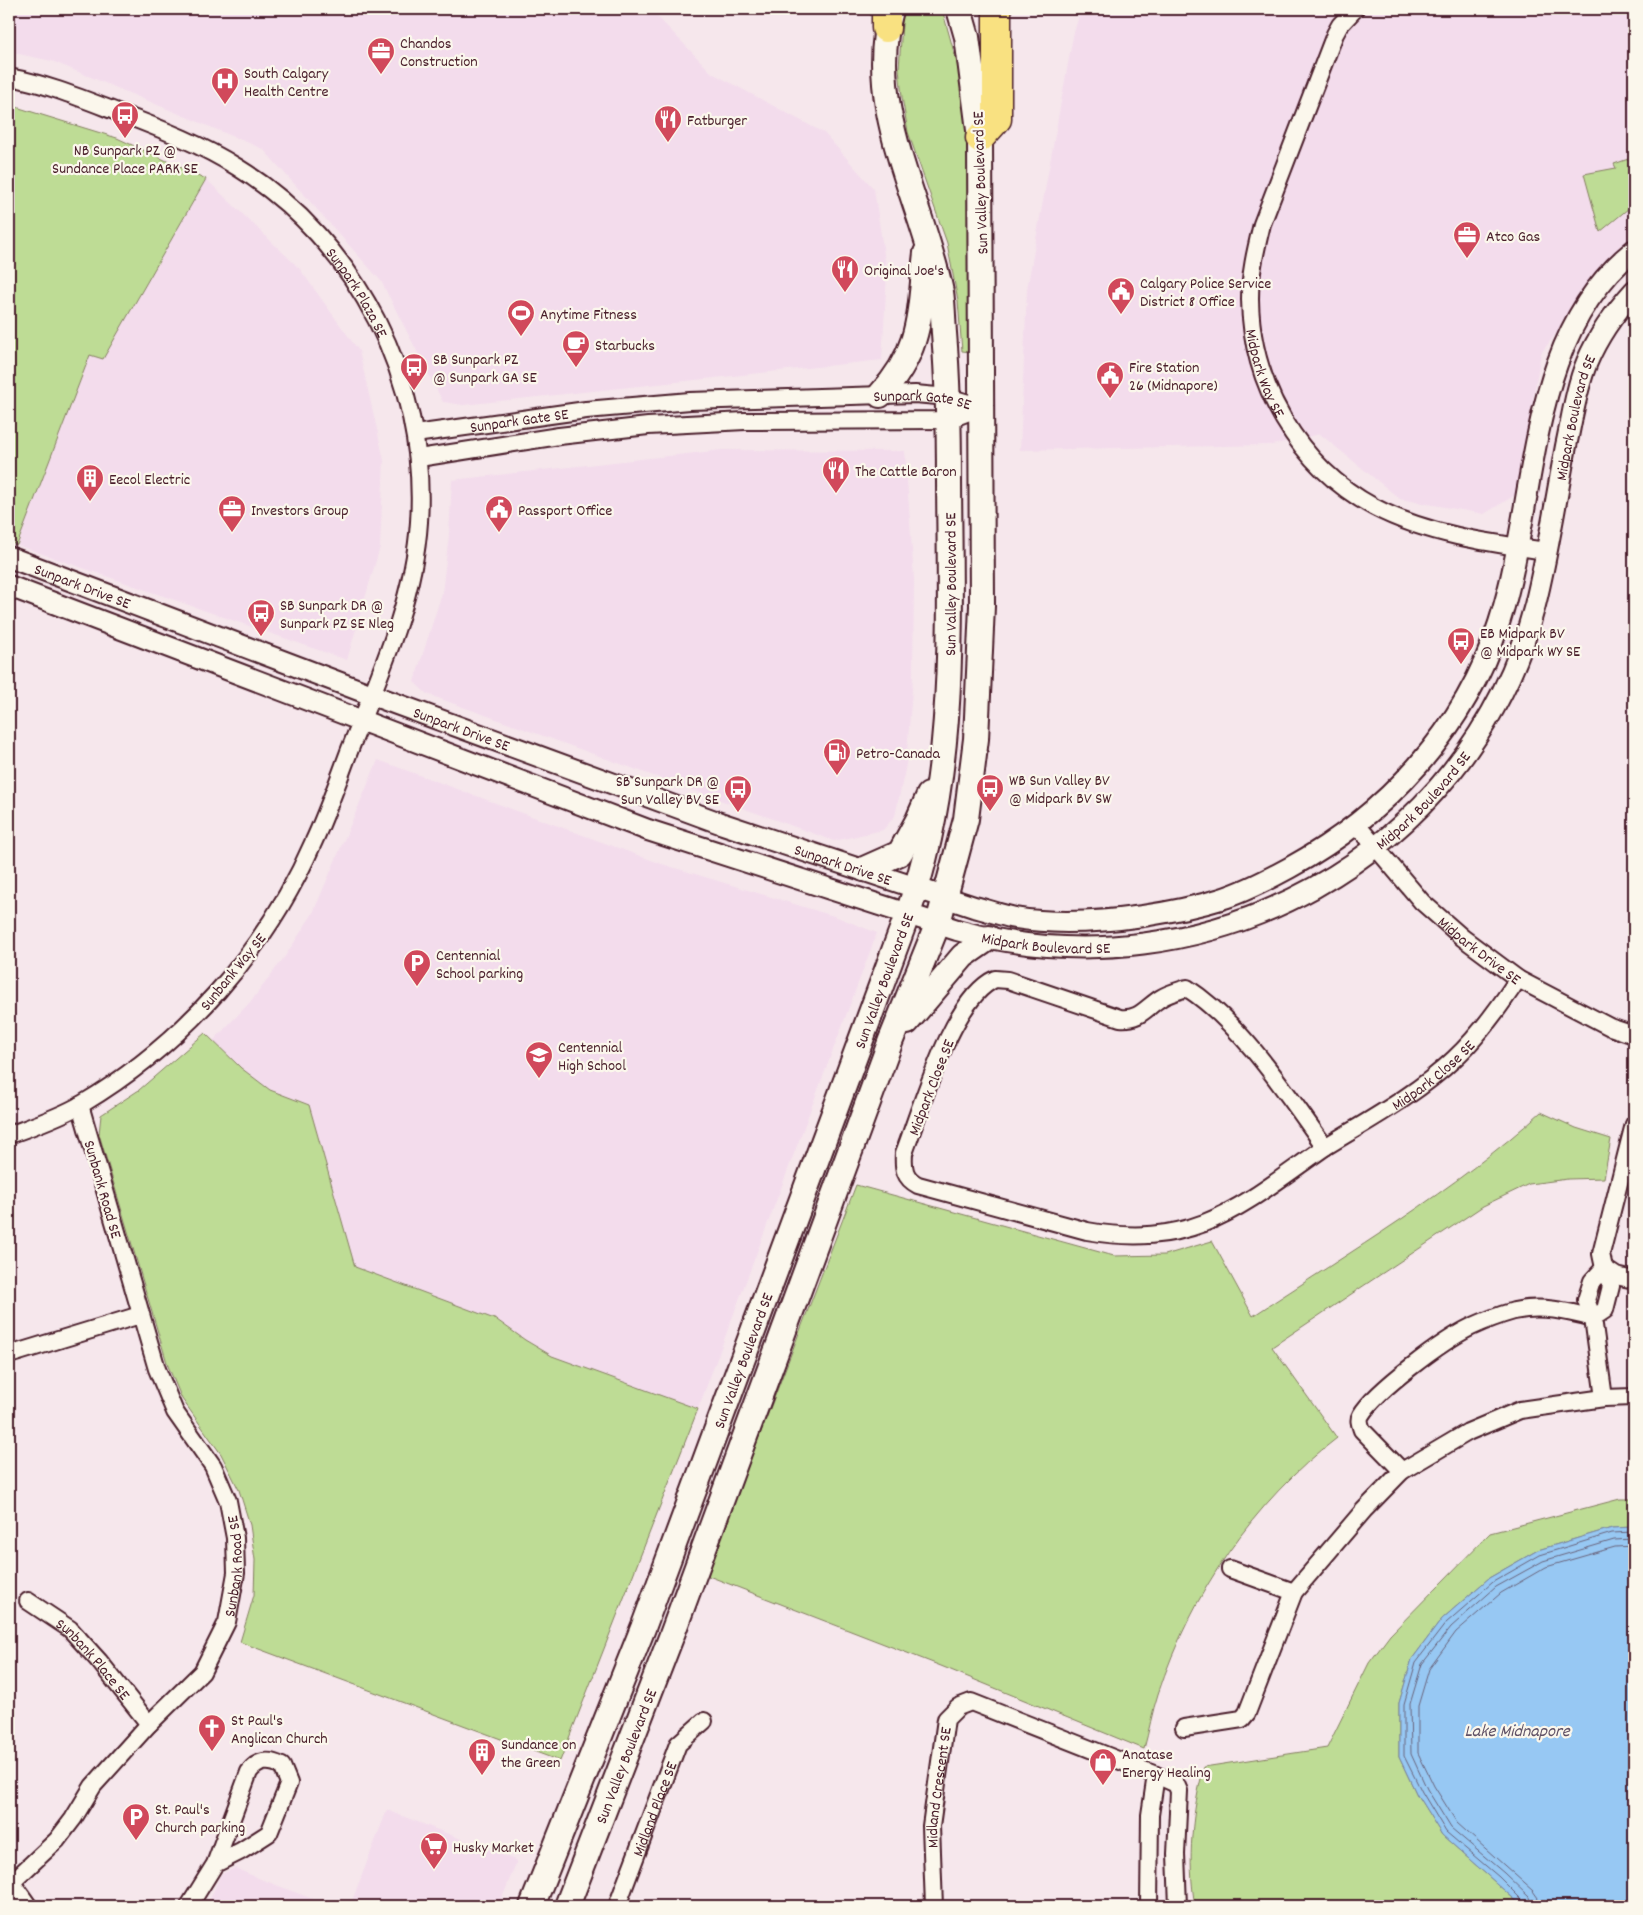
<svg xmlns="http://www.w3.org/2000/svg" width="1643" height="1915" font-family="Dekko,sans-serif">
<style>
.built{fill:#f3dcec}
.green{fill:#bedc95;stroke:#847e60}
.water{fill:#97c8f3;stroke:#7884a3}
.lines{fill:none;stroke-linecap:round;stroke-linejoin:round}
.shore{stroke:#69637b;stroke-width:1}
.minor-casing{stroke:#4a1f2b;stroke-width:20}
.tertiary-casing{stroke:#4a1f2b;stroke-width:24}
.secondary-casing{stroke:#4a1f2b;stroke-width:28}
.motorway-casing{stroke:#4a1f2b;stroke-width:31}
.minor{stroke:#fbf7ec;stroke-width:16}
.tertiary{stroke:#fbf7ec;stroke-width:20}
.secondary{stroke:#fbf7ec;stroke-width:24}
.motorway{stroke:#f9e181;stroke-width:28}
.labels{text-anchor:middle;stroke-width:4.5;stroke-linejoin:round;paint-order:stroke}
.poi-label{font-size:16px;fill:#4a1f2b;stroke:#fbf7ec;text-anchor:start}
.street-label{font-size:16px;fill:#4a1f2b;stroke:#fbf7ec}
.water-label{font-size:18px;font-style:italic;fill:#615267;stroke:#fbf7ec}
</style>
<rect width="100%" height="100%" fill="#f6e7ec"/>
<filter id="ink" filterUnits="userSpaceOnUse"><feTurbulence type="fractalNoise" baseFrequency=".02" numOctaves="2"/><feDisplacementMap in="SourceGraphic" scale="10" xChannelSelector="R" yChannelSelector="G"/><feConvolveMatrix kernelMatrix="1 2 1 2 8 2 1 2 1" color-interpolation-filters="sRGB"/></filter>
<g filter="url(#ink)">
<path class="built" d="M 9,9 L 650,9 L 712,73 L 824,133 L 874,189 L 887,274 L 882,360 L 463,405 L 443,402 L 381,281 L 263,149 L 52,61 L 9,52 Z
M 1081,9 L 1634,9 L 1634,233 L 1541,353 L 1517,494 L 1484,514 L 1400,499 L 1320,434 L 1272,445 L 1020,450 L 1027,289 L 1073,36 Z
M 206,179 L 299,268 L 359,351 L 384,460 L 380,547 L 347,660 L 17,545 L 90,355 L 103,359 Z
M 722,450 L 905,451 L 914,578 L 913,678 L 906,765 L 895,816 L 883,830 L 834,841 L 427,694 L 414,682 L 442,593 L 449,535 L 452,480 Z
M 378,760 L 662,864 L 837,917 L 877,933 L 698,1409 L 552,1356 L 525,1340 L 497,1320 L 355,1267 L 309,1105 L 270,1090 L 241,1068 L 213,1041 L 252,1000 L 286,955 L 313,913 Z
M 387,1810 L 517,1861 L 499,1906 L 350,1906 Z
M 235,1868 L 258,1878 L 331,1906 L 207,1906 L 221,1874 Z"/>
<path class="green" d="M 903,9 L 942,9 L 957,63 L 968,127 L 971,352 L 962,351 L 958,301 L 947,243 L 908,132 L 902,97 L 899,69 Z
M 16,107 L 117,138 L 206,179 L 103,359 L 90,355 L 17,545 L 9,542 L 9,139 Z
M 1634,157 L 1634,204 L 1600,232 L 1584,174 L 1616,168 L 1614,164 Z
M 205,1033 L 241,1068 L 270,1090 L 309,1105 L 355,1267 L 497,1320 L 525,1340 L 552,1356 L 698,1409 L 560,1761 L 240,1642 L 254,1595 L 255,1560 L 250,1525 L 239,1490 L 221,1454 L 182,1399 L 168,1366 L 99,1134 L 101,1115 L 139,1090 Z
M 1541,1112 L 1576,1128 L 1611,1139 L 1604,1178 L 1568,1179 L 1529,1184 L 1483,1206 L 1272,1347 L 1337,1438 C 1253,1502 1191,1594 1158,1694 C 1152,1712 1149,1731 1144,1749 L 941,1666 L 706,1575 L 856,1185 L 1114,1256 L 1165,1255 L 1212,1241 L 1253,1316 C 1351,1251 1454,1191 1541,1112 Z
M 1620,1499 L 1634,1499 L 1634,1527 L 1612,1528 L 1538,1550 L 1489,1578 L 1442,1619 L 1412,1659 L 1399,1703 L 1399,1757 L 1417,1795 L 1442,1835 L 1522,1906 L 1195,1906 C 1187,1861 1192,1810 1204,1767 L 1327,1748 L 1369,1663 L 1390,1635 L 1490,1533 Z"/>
<path class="water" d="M 1634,1527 L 1634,1906 L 1522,1906 L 1442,1835 L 1417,1795 L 1399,1757 L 1399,1703 L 1412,1659 L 1442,1619 L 1489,1578 L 1538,1550 L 1612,1528 Z"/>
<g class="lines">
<path class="shore" d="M 1525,1906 L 1523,1901 L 1499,1877 L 1446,1832 L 1422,1792 L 1404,1756 L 1404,1704 L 1416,1662 L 1446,1623 L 1493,1582 L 1540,1555 L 1612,1533 L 1634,1532
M 1531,1906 L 1529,1897 L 1504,1873 L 1451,1828 L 1427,1789 L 1411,1754 L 1410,1704 L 1422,1664 L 1451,1627 L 1496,1587 L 1543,1561 L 1614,1540 L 1634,1539
M 1539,1906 L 1538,1898 L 1533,1891 L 1457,1823 L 1434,1786 L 1418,1753 L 1418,1706 L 1429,1669 L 1456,1632 L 1501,1593 L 1546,1567 L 1615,1547 L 1634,1546"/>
<g class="minor-casing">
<g id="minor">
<path id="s1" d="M 1355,9 L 1340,25 L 1335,34 L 1262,224 C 1256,249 1250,273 1250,299 C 1251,384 1298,466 1374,507 C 1425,534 1489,543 1546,551"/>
<path id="s2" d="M 9,77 C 48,84 88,101 125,115 C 164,130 202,145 237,167 C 357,241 428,382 419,522 C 414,601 379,676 350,749 C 338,781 327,813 313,843 C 266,951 183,1044 82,1104 C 60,1117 33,1126 9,1135"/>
<path id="s3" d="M 415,434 L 586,410 L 690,401 L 915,394 L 948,397 L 982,407"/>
<path d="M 419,458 L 559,436 L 648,426 L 745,421 L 948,420 L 982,407"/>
<path id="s4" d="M 1357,825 L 1422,902 L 1463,938 L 1518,979 L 1610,1027 L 1634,1035"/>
<path d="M 995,979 L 1008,980 L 1120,1018 C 1140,1020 1145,1008 1161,998 C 1169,993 1178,991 1187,988 C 1241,1023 1288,1095 1325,1147 C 1241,1206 1196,1250 1087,1231 L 918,1185 C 904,1178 903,1168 904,1153 C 921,1109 952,998 995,979 Z"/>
<path d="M 1634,1124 L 1601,1254 L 1604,1268 L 1616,1276 L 1634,1280"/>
<path id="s5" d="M 1325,1147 C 1369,1120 1416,1095 1454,1059 C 1479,1036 1499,1008 1518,979"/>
<path d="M 9,1355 L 140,1315"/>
<path d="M 1402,1471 L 1362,1430 C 1360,1424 1358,1420 1361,1415 C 1376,1390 1444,1340 1471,1327 C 1484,1321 1500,1315 1514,1311 C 1541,1305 1567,1311 1593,1318 L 1605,1310 L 1611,1286 L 1604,1268 L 1592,1281 L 1586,1300 L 1593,1318 L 1604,1398"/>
<path d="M 1230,1569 L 1294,1592"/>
<path id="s6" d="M 28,1601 L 70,1629 L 99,1661 L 149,1724"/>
<path d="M 1184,1728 L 1242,1719 L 1247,1713 L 1294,1592 L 1364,1510 L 1402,1471 L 1468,1432 L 1520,1410 L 1604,1398 L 1634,1397"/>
<path d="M 1156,1775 L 1176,1784 L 1179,1791 L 1176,1854 L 1178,1906"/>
<path id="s7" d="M 9,1885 L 57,1840 L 73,1819 L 93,1786 L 149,1724 L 202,1672 L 227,1622 L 236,1573 L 235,1538 L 228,1501 L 213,1466 L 175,1412 L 157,1369 L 80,1105"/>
<path d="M 189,1906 L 215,1864 L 249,1772 C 258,1760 269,1759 282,1766 L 289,1783 L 269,1833 L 241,1851 L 215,1864"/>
<path id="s8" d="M 617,1906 L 678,1744 L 704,1721"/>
<path id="s9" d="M 934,1906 L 931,1826 L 946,1719 L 958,1707 L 971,1702 L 1156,1775 L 1150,1815 L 1149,1906"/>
</g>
</g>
<g class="tertiary-casing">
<g id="tertiary">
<path id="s10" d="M 9,557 L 372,695 L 720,823 L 974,907 C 987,910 1001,915 1015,918 C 1057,925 1101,922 1143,916 C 1169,912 1195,907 1221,899 C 1244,892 1267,880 1289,868 C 1386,815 1465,730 1499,623 C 1539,499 1524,339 1634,250"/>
<path id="s11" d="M 9,586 L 648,830 L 957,930 C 1205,999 1469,856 1535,605 C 1548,553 1556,499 1566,446 C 1572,419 1576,388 1587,362 C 1598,336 1615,312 1634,291"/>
<path d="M 9,1882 L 26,1906"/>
</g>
</g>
<g class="secondary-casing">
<g id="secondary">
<path d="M 880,395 C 923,349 919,312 926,253"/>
<path d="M 864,869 L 900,853 L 918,820 L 929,795"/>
<path d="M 907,1022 L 963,956 L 989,938"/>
<path id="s12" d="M 532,1906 L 643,1628 L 908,913 C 957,775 950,626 949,481 C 949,431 948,382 944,333 C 943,320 943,305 941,292 C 922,200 864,106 891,10"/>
<path id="s13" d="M 567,1906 L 673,1632 L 891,1040 L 938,923 L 966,819 L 976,739 L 982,606 L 980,138 L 967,37 L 959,9"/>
</g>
</g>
<g class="motorway-casing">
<path id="motorway" d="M 886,9 L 886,28
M 980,138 L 997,119 L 997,9"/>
</g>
<use href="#minor" class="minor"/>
<use href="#tertiary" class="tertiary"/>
<use href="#secondary" class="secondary"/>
<use href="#motorway" class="motorway"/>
</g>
</g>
<defs>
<g id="office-pin" transform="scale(1.4375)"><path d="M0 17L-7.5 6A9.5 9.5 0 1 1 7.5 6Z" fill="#d1495b" stroke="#fbf7ec"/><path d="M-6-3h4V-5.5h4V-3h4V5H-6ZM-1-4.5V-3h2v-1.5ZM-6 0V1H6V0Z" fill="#fff"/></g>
<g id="hospital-pin" transform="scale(1.4375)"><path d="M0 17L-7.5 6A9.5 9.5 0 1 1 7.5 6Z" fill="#d1495b" stroke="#fbf7ec"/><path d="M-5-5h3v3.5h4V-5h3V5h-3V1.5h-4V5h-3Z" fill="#fff"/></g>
<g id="bus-pin" transform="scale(1.4375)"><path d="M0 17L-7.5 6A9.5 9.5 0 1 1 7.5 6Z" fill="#d1495b" stroke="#fbf7ec"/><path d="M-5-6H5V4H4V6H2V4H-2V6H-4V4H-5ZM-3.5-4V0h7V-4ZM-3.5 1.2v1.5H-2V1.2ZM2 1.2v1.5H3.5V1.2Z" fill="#fff"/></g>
<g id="restaurant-pin" transform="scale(1.4375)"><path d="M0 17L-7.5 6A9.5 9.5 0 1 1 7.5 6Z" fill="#d1495b" stroke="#fbf7ec"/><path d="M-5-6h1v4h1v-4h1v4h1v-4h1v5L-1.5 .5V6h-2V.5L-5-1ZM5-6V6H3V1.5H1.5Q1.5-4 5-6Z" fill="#fff"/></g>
<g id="civic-pin" transform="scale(1.4375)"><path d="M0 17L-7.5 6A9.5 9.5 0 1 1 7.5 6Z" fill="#d1495b" stroke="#fbf7ec"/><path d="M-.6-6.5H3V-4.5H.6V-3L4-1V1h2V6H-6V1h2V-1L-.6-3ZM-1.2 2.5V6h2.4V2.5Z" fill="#fff"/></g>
<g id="stadium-pin" transform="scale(1.4375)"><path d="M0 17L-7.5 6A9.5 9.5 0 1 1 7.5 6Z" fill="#d1495b" stroke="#fbf7ec"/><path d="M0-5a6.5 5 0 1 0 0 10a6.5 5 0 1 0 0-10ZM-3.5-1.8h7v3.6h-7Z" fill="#fff"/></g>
<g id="cafe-pin" transform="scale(1.4375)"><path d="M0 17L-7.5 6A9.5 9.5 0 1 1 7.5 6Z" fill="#d1495b" stroke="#fbf7ec"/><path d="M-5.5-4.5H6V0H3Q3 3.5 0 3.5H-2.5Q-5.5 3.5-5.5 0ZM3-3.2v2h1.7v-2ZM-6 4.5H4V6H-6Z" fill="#fff"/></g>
<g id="building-pin" transform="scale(1.4375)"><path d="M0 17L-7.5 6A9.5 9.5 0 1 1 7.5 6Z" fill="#d1495b" stroke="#fbf7ec"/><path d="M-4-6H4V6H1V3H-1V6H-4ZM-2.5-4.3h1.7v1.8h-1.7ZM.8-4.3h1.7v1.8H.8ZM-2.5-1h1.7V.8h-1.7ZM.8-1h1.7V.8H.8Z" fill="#fff"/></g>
<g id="fuel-pin" transform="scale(1.4375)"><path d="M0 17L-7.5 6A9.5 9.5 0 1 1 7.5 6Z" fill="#d1495b" stroke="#fbf7ec"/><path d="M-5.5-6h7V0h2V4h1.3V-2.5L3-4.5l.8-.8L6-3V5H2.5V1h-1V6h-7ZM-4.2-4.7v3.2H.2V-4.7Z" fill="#fff"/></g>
<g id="parking-pin" transform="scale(1.4375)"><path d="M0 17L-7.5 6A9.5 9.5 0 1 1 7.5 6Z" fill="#d1495b" stroke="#fbf7ec"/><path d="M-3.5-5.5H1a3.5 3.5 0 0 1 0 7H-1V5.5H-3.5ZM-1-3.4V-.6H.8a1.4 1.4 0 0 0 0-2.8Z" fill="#fff"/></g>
<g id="school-pin" transform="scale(1.4375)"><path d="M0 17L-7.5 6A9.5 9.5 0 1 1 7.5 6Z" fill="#d1495b" stroke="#fbf7ec"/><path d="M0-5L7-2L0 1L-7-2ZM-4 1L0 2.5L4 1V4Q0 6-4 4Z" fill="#fff"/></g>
<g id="church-pin" transform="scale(1.4375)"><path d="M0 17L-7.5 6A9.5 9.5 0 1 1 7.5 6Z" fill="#d1495b" stroke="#fbf7ec"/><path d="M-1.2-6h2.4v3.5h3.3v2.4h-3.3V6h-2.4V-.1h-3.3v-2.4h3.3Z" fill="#fff"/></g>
<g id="shop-pin" transform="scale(1.4375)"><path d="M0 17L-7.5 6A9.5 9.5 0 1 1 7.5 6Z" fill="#d1495b" stroke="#fbf7ec"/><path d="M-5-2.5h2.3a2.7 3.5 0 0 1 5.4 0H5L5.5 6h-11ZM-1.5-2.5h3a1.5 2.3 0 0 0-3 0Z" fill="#fff"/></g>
<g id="supermarket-pin" transform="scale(1.4375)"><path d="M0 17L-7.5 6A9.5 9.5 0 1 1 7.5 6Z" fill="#d1495b" stroke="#fbf7ec"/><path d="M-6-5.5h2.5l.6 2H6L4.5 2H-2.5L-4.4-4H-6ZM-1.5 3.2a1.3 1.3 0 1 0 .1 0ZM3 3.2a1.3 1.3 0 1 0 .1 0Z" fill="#fff"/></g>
</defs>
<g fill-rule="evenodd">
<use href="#office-pin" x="381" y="51"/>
<use href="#hospital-pin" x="225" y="81"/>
<use href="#bus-pin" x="125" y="115"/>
<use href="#restaurant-pin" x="668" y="119"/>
<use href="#office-pin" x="1467" y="235"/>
<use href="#restaurant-pin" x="845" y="269"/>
<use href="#civic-pin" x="1121" y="291"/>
<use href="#stadium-pin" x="521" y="313"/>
<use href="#cafe-pin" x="576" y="344"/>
<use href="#bus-pin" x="414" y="367"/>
<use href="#civic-pin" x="1110" y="375"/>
<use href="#restaurant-pin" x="836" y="470"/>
<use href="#building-pin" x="90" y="478"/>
<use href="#office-pin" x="232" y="509"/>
<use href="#civic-pin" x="499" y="509"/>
<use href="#bus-pin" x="261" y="613"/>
<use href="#bus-pin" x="1461" y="641"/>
<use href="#fuel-pin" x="837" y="752"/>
<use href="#bus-pin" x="990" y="788"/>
<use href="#bus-pin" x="738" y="789"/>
<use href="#parking-pin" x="417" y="963"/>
<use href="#school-pin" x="539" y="1055"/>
<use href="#church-pin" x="212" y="1728"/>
<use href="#building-pin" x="482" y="1752"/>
<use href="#shop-pin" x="1103" y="1762"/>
<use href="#parking-pin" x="136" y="1817"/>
<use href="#supermarket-pin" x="434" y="1846"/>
</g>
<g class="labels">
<g class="poi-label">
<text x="400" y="48">Chandos<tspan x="400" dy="18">Construction</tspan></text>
<text x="244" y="78">South Calgary<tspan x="244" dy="18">Health Centre</tspan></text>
<text x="687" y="125">Fatburger</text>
<text x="125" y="155" text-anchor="middle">NB Sunpark PZ @<tspan x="125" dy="18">Sundance Place PARK SE</tspan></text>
<text x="1486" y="241">Atco Gas</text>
<text x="864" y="275">Original Joe's</text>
<text x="1140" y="288">Calgary Police Service<tspan x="1140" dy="18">District 8 Office</tspan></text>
<text x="540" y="319">Anytime Fitness</text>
<text x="595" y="350">Starbucks</text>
<text x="433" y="364">SB Sunpark PZ<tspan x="433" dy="18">@ Sunpark GA SE</tspan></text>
<text x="1129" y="372">Fire Station<tspan x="1129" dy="18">26 (Midnapore)</tspan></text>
<text x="855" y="476">The Cattle Baron</text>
<text x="109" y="484">Eecol Electric</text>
<text x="251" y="515">Investors Group</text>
<text x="518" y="515">Passport Office</text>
<text x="280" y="610">SB Sunpark DR @<tspan x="280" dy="18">Sunpark PZ SE Nleg</tspan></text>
<text x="1480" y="638">EB Midpark BV<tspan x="1480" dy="18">@ Midpark WY SE</tspan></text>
<text x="856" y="758">Petro-Canada</text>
<text x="1009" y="785">WB Sun Valley BV<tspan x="1009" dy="18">@ Midpark BV SW</tspan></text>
<text x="719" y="786" text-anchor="end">SB Sunpark DR @<tspan x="719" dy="18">Sun Valley BV SE</tspan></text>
<text x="436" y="960">Centennial<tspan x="436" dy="18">School parking</tspan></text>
<text x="558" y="1052">Centennial<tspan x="558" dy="18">High School</tspan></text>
<text x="231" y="1725">St Paul's<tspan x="231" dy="18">Anglican Church</tspan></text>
<text x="501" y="1749">Sundance on<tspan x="501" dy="18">the Green</tspan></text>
<text x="1122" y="1759">Anatase<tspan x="1122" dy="18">Energy Healing</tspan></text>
<text x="155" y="1814">St. Paul's<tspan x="155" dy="18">Church parking</tspan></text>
<text x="453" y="1852">Husky Market</text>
</g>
<g class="street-label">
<text transform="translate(979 183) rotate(-92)" y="6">Sun Valley Boulevard SE</text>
<text dy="6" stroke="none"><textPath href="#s2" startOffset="422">Sunpark Plaza SE</textPath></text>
<text dy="6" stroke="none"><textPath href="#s1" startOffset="388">Midpark Way SE</textPath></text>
<text dy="6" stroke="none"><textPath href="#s3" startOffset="510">Sunpark Gate SE</textPath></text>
<text dy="6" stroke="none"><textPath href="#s11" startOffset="1938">Midpark Boulevard SE</textPath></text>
<text dy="6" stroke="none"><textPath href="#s3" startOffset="105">Sunpark Gate SE</textPath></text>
<text dy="6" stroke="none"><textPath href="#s10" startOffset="79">Sunpark Drive SE</textPath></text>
<text dy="6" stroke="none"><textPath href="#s12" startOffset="1395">Sun Valley Boulevard SE</textPath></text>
<text dy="6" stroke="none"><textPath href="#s10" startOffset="484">Sunpark Drive SE</textPath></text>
<text dy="6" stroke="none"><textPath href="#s11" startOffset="1518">Midpark Boulevard SE</textPath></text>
<text dy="6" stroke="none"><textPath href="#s10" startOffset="889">Sunpark Drive SE</textPath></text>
<text dy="6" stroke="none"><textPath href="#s11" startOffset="1099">Midpark Boulevard SE</textPath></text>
<text dy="6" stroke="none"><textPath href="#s4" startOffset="176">Midpark Drive SE</textPath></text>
<text transform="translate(232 971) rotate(-51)" y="6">Sunbank Way SE</text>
<text dy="6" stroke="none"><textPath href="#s12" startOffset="990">Sun Valley Boulevard SE</textPath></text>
<text dy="6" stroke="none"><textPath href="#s5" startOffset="130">Midpark Close SE</textPath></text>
<text transform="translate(930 1087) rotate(-69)" y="6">Midpark Close SE</text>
<text transform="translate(104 1189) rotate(74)" y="6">Sunbank Road SE</text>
<text dy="6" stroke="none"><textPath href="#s12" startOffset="585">Sun Valley Boulevard SE</textPath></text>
<text dy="6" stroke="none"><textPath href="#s7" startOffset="401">Sunbank Road SE</textPath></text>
<text dy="6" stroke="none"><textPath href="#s6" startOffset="88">Sunbank Place SE</textPath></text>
<text dy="6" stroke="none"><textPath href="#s13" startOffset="161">Sun Valley Boulevard SE</textPath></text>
<text dy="6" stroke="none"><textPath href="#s9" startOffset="119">Midland Crescent SE</textPath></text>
<text dy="6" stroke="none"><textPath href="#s8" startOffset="104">Midland Place SE</textPath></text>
</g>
<g class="water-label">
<text x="1517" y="1736">Lake Midnapore</text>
</g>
</g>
<rect width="1643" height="1915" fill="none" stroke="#fbf7ec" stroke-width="30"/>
<rect x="15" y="15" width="1613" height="1885" fill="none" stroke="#4a1f2b" stroke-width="2" filter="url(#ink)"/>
</svg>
